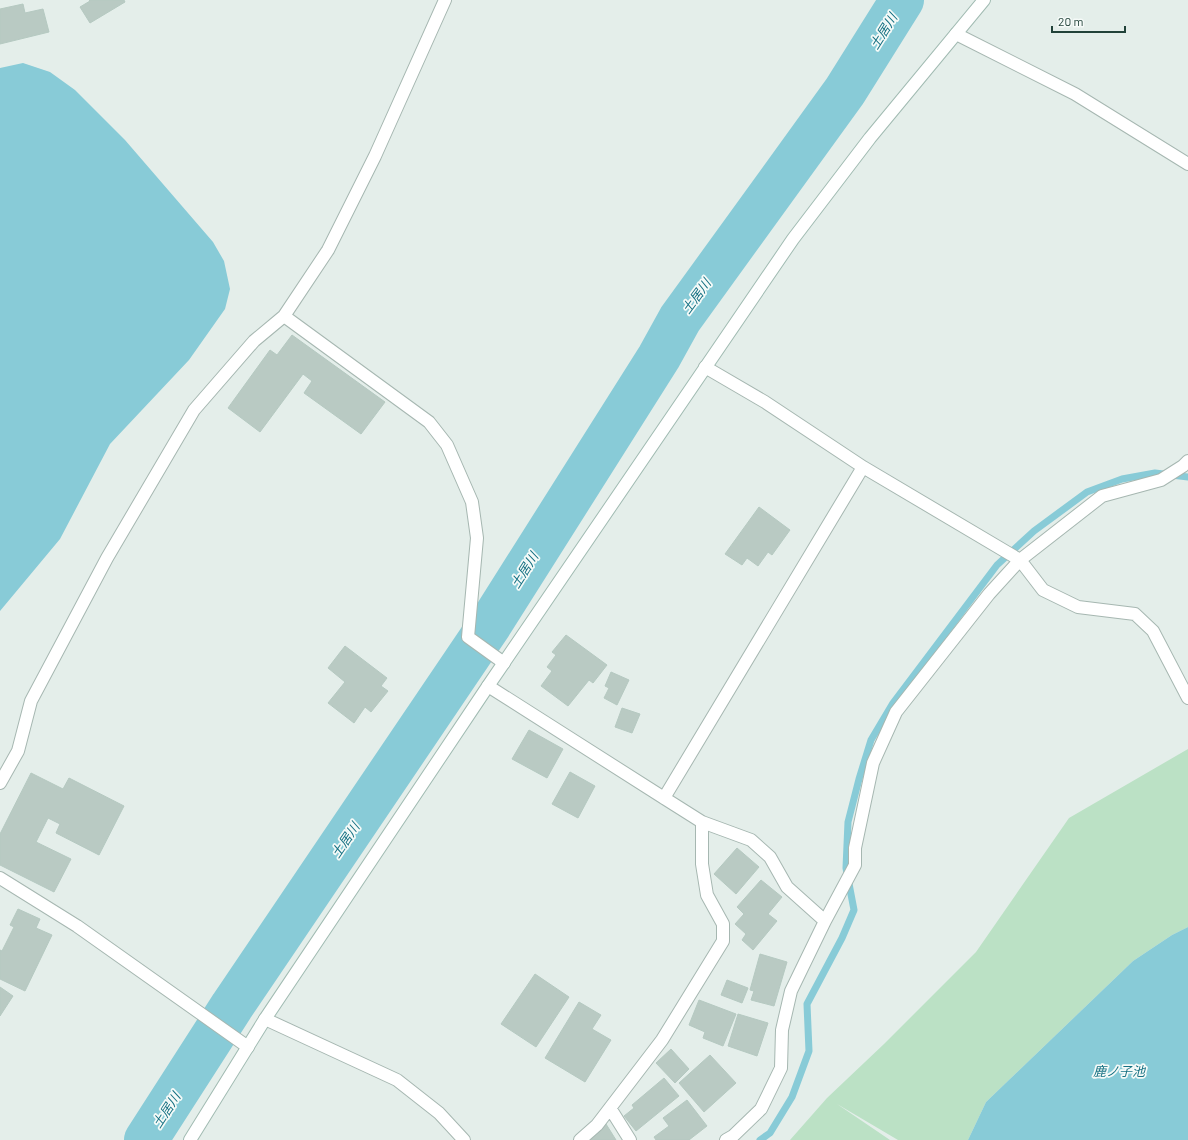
<svg xmlns="http://www.w3.org/2000/svg" width="1188" height="1140" font-family="Barlow,'Noto Sans JP',sans-serif">
<style>
.green{fill:#bbe1c5}
.water{fill:#88cbd7}
.lines{fill:none;stroke-linecap:round;stroke-linejoin:round}
.stream{stroke:#88cbd7;stroke-width:7}
.river{stroke:#88cbd7;stroke-width:44}
.building{fill:#b9cac3;stroke:#b5c9c1}
.street-casing{stroke:#a6b7b1;stroke-width:14}
.secondary-casing{stroke:#a1bbb2;stroke-width:14}
.street{stroke:#fff;stroke-width:12}
.secondary{stroke:#fff;stroke-width:12}
.labels{text-anchor:middle;stroke-width:3.5;stroke-linejoin:round;paint-order:stroke}
.water-label{font-size:13px;font-style:italic;fill:#167183;stroke:#f5faf8}
</style>
<rect width="100%" height="100%" fill="#e4eeea"/>
<path class="green" d="M 1188,749 L 1188,927 L 1172,935 L 1133,961 L 986,1102 L 968,1140 L 898,1140 L 837,1104 L 890,1140 L 790,1140 L 827,1098 L 884,1044 L 976,952 L 1069,818 Z"/>
<path class="water" d="M 23,63 L 50,72 L 75,90 L 125,140 L 213,242 L 224,261 L 230,289 L 225,309 L 189,360 L 110,444 L 60,539 L 0,611 L 0,68 Z
M 1188,927 L 1188,1140 L 968,1140 L 986,1102 L 1133,961 L 1172,935 Z"/>
<g class="lines">
<path class="stream" d="M 760,1140 L 770,1133 L 792,1097 L 809,1051 L 807,1004 L 842,938 L 854,910 L 846,868 L 848,822 L 859,779 L 871,740 L 893,703 L 997,565 L 1034,531 L 1087,492 L 1122,479 L 1155,473 L 1188,477"/>
<path class="river" d="M 146,1140 L 232,1006 L 489,626 L 659,357 L 680,319 L 845,91 L 902,0"/>
</g>
<path class="building" d="M 89,0 L 124,0 L 125,2 L 90,23 L 80,7 L 90,1 Z
M 23,4 L 25,13 L 43,9 L 49,32 L 0,44 L 0,9 Z
M 292,335 L 385,402 L 361,434 L 304,393 L 312,381 L 303,374 L 260,432 L 228,408 L 270,350 L 277,355 Z
M 759,507 L 790,530 L 772,555 L 768,552 L 758,566 L 747,558 L 742,565 L 725,554 Z
M 566,635 L 607,665 L 593,683 L 589,680 L 568,706 L 541,686 L 552,671 L 547,667 L 556,655 L 552,652 Z
M 345,646 L 387,678 L 381,686 L 388,691 L 371,712 L 365,707 L 354,723 L 328,703 L 345,682 L 328,668 Z
M 611,672 L 629,680 L 617,705 L 604,698 L 609,688 L 605,686 Z
M 622,708 L 640,714 L 632,733 L 615,727 Z
M 529,730 L 563,749 L 547,778 L 512,759 Z
M 570,772 L 595,786 L 578,818 L 552,804 Z
M 31,773 L 63,789 L 69,778 L 124,806 L 99,855 L 56,833 L 60,824 L 48,818 L 36,842 L 71,859 L 54,892 L 0,865 L 0,834 Z
M 737,848 L 759,867 L 736,894 L 714,874 Z
M 761,880 L 782,897 L 768,914 L 777,921 L 753,950 L 742,940 L 746,934 L 735,924 L 744,914 L 737,907 Z
M 18,909 L 40,919 L 36,928 L 52,935 L 25,991 L 0,979 L 0,950 L 2,951 L 14,927 L 10,925 Z
M 760,954 L 787,962 L 774,1006 L 751,1000 L 754,991 L 750,990 Z
M 535,974 L 569,997 L 536,1047 L 501,1024 Z
M 727,980 L 748,988 L 742,1003 L 721,995 Z
M 0,987 L 13,996 L 0,1016 Z
M 699,1000 L 736,1014 L 723,1046 L 703,1038 L 705,1032 L 689,1025 Z
M 579,1002 L 601,1015 L 592,1029 L 611,1040 L 585,1082 L 545,1058 Z
M 738,1014 L 768,1023 L 757,1056 L 728,1046 Z
M 671,1049 L 689,1069 L 675,1083 L 656,1063 Z
M 710,1055 L 736,1083 L 704,1112 L 679,1083 Z
M 664,1078 L 679,1096 L 636,1131 L 624,1116 L 634,1108 L 632,1105 Z
M 687,1100 L 707,1126 L 689,1140 L 656,1140 L 654,1137 L 669,1126 L 663,1118 Z
M 606,1124 L 616,1140 L 591,1140 Z"/>
<g class="lines">
<g class="street-casing">
<path id="street" d="M 956,34 L 1075,94 L 1188,164
M 284,316 L 429,422 L 447,445 L 472,502 L 477,538 L 468,637 L 504,663
M 705,367 L 765,402 L 863,467 L 1020,560 L 1043,590 L 1078,607 L 1135,614 L 1153,631 L 1188,698
M 488,686 L 664,798 L 702,822 L 702,864 L 707,895 L 723,924 L 723,941 L 662,1040 L 597,1125 L 580,1140
M 0,783 L 18,751 L 31,701 L 107,558 L 194,410 L 254,341 L 284,316 L 328,250 L 375,156 L 445,0
M 664,798 L 863,467
M 702,822 L 751,840 L 770,857 L 787,887 L 825,921
M 0,878 L 77,926 L 248,1047
M 265,1019 L 397,1080 L 439,1113 L 464,1140
M 610,1108 L 630,1140
M 726,1140 L 733,1136 L 761,1109 L 781,1068 L 782,1030 L 791,991 L 825,921 L 855,865 L 855,848 L 873,763 L 896,712 L 989,594 L 1020,560 L 1102,496 L 1161,480 L 1183,466 L 1188,461"/>
</g>
<g class="secondary-casing">
<path id="secondary" d="M 190,1140 L 265,1019 L 488,686 L 793,239 L 870,138 L 984,0"/>
</g>
<use href="#street" class="street"/>
<use href="#secondary" class="secondary"/>
</g>
<g class="labels">
<g class="water-label">
<text transform="translate(883 31) rotate(-58)" y="5">土居川</text>
<text transform="translate(696 296) rotate(-54)" y="5">土居川</text>
<text transform="translate(524 570) rotate(-58)" y="5">土居川</text>
<text transform="translate(345 840) rotate(-56)" y="5">土居川</text>
<text x="1119" y="1076">鹿ノ子池</text>
<text transform="translate(166 1110) rotate(-57)" y="5">土居川</text>
</g>
</g>
<path d="M1052 26v6h73v-6" fill="none" stroke="#214239" stroke-width="2"/>
<text x="1058" y="26" font-size="12" fill="#214239" stroke="#f5faf8" stroke-width="3" paint-order="stroke">20 m</text>
</svg>
